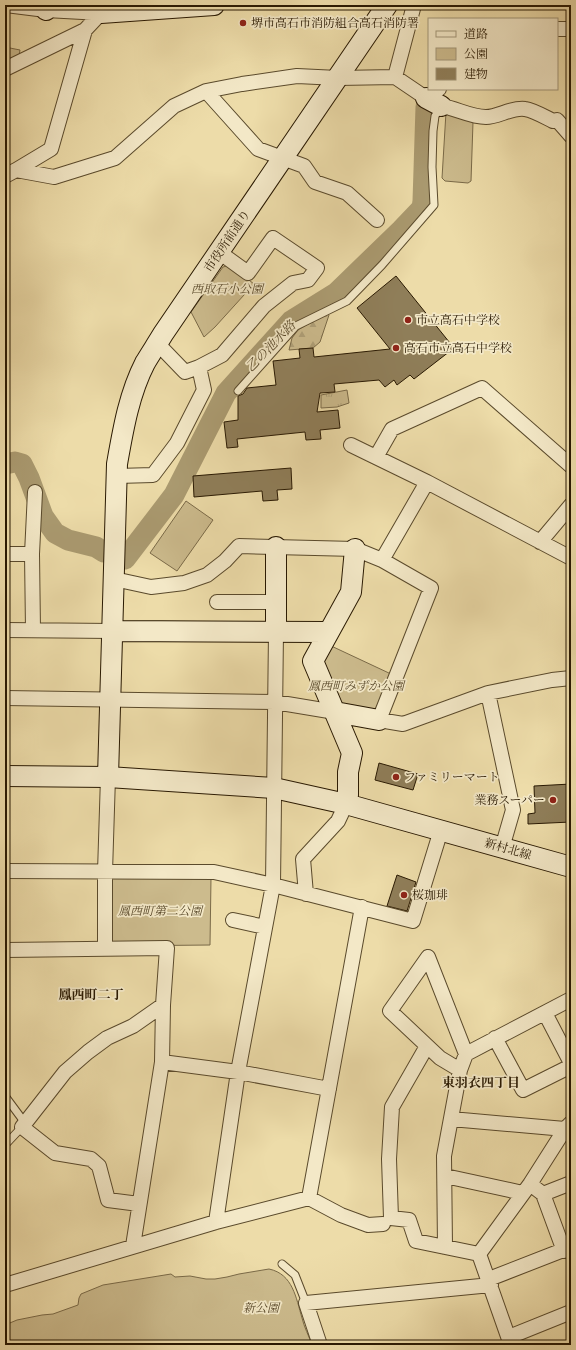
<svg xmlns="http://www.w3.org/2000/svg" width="576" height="1350" font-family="'IM FELL Great Primer','Noto Serif JP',serif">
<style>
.grass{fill:url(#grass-tufts);stroke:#7a6a48}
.forest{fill:url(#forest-firs);stroke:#7a6a48}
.park{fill:#ccbb8d;stroke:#7a6a48}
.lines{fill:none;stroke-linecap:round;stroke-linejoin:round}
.river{stroke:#aa9a70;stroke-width:21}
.building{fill:#8f7e59;stroke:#291902}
.lane-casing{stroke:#5a4a2c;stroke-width:9}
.street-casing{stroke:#5a4a2c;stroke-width:16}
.secondary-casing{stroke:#291902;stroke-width:22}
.lane{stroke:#f3e8c7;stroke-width:7}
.street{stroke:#f3e8c7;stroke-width:14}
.secondary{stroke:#f3e8c7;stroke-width:20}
.poi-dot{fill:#8f2418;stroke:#f3e8c7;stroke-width:1.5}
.labels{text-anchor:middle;stroke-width:3.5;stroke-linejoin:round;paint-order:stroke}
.poi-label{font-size:12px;fill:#291902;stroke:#f3e8c7;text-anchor:start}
.street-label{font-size:12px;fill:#291902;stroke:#f3e8c7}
.park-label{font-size:12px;font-style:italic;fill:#5a4a2c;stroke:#f3e8c7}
.water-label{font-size:13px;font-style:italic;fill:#5d4d2e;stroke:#f3e8c7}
.neighbourhood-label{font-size:13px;font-weight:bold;fill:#291902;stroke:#f3e8c7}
</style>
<defs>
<pattern id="grass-tufts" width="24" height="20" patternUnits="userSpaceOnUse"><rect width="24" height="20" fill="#ccbb8d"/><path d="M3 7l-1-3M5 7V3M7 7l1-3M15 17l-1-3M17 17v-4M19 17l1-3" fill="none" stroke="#afa078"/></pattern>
<pattern id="forest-firs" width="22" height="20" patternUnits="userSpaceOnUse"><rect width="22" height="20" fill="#ccbb8d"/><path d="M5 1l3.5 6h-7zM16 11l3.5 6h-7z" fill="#afa078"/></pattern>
</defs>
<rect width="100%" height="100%" fill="#eddca9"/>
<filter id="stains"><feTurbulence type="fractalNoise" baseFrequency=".005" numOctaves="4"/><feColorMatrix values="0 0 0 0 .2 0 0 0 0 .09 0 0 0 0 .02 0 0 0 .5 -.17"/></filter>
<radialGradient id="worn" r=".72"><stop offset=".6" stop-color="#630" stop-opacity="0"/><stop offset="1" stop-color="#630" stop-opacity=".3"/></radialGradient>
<path class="grass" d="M 347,390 L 349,403 L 337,407 L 321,408 L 321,395 Z"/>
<path class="forest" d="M 327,313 L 329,315 L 320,342 L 313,348 L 289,350 L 292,338 L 298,330 Z"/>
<path class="park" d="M 5,47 L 20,50 L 19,56 L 5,63 Z
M 446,112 L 473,122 L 471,181 L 468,183 L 445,181 L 442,178 Z
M 230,265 L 254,284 L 215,327 L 204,337 L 191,312 L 223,267 Z
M 186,501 L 213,520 L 177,571 L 150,553 Z
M 327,644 L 391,674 L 376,708 L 370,713 L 343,710 L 322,656 Z
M 112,876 L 211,878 L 210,945 L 110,946 Z
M 269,1269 C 293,1274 296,1298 302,1318 C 304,1327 309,1336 312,1345 L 5,1345 L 5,1325 L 17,1320 L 42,1315 L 53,1314 L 78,1305 L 79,1298 L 81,1294 L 103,1285 L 171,1274 L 175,1277 L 190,1276 L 206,1279 L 215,1279 L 227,1277 L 239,1274 Z"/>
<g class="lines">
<path class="river" d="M 5,464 L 15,462 L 22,464 L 29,478 L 43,516 L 55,533 L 68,540 L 96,547 L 104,552
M 125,559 L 174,495 L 226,393 L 291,321 L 336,293 L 401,230 L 422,208 L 423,201 L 426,107"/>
</g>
<path class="building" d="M 396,276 L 454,348 L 414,379 L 410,375 L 397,385 L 394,380 L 385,387 L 379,380 L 334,384 L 335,392 L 320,393 L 317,412 L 338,410 L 340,428 L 320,430 L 321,439 L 306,440 L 305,432 L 237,439 L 238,447 L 227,448 L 224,422 L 238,420 L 238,396 L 243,394 L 247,388 L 276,385 L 273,361 L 300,358 L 299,349 L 313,348 L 314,357 L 390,349 L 357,308 Z
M 291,468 L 292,489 L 277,490 L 278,500 L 263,501 L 262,491 L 194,497 L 193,476 Z
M 379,763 L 418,774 L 413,790 L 375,780 Z
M 571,784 L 571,822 L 528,824 L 528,814 L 535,813 L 534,786 Z
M 397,875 L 416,882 L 407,911 L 387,906 Z"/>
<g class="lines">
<g class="lane-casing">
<path id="lane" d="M 238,391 L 296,326 L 347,301 L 382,265 L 434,205 L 432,167 L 433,131 L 435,116 L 440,108
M 5,1096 L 25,1123
M 5,1145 L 22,1127
M 282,1264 L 295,1275 L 306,1303"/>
</g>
<g class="street-casing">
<path id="street" d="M 6,5 L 46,10 L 101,13
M 557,29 L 571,29
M 5,69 L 85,30 L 101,13
M 395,77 L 414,5
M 206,91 L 258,149 L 304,166 L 315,182 L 347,193 L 377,220
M 441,106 C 456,108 470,117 486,117 C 498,117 512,107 525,109 C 533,110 545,117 553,121 L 557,120 L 571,136
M 16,170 L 51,149 L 85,30
M 5,176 L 16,170 L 54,177 L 115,158 L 174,106 L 206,91 L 242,84 L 297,76 L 338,78 L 395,77 L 426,98 L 439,89
M 157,343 L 185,372 L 199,367
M 351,445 L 427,482 L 571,558
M 376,457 L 392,429 L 482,388 L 571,466
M 117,476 L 153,475 L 177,443 L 204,390 L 199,367 L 222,355 L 264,306 L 293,283 L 308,280 L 317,268 L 273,238 L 248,273 L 219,252
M 540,542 L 571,505
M 5,554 L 32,554
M 382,560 L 427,482
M 114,579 L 151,587 L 184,583 L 207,575 L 225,561 L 239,546 L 355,549 L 382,560 L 431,588 L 379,720 L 403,724 L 488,693 L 552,680 L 571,678
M 217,602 L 275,602
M 5,630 L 113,631
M 33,630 L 32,554 L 35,492
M 488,693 L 513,810 L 502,848
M 5,698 L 275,702 L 335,712
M 5,871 L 214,872 L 273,885 L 413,921 L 441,830
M 306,894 L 303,859 L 338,821 L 346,804
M 233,920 L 265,927
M 105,949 L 105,872 L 108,777
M 5,950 L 167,948 L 163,1005 L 162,1062 L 133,1246
M 545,1013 L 571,1063
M 495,1038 L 523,1090 L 571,1066
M 427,1046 L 392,1107 L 389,1159 L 391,1218 L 409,1220 L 416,1241 L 479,1254
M 162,1062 L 238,1072 L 329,1089
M 460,1070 L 440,1058 L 390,1011 L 428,957 L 466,1054
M 451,1119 L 565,1129
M 445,1176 L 523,1193
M 530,1184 L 543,1194 L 564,1251
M 543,1194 L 571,1183
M 309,1198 L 362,907
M 139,1204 L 108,1200 L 99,1166 L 91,1159 L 55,1153 L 22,1127 L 65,1072 L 88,1052 L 107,1038 L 133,1026 L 163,1005
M 216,1222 L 238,1072 L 273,885 L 276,632
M 445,1247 L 444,1156 L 460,1070 L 466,1054 L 571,999
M 479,1254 L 530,1184 L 565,1129 L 571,1123
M 479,1254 L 511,1345
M 489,1279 L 571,1247
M 5,1285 L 216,1222 L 309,1198 L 341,1215 L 368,1225 L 383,1224
M 509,1337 L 571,1312
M 320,1345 L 306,1303 L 491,1285"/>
</g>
<g class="secondary-casing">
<path id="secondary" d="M 46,10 L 47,5
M 101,13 L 214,5
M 426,98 L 441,106
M 113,631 L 328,632
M 276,632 L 276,547
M 335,712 L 379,720
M 5,776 L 108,777 L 274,788 L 346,804 L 571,867
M 108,777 L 117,464 C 123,430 129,394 145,363 C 151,353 157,344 163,334 L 387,5
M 346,804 L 348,795 L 348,772 L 352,753 L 313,661 L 351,592 L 355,549"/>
</g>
<use href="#lane" class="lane"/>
<use href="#street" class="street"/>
<use href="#secondary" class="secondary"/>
</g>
<g class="poi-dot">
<circle cx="243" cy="23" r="4"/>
<circle cx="408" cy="320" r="4"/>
<circle cx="396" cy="348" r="4"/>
<circle cx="396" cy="777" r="4"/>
<circle cx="553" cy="800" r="4"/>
<circle cx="404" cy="895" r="4"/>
</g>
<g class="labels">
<g class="poi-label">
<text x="251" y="27">堺市高石市消防組合高石消防署</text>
<text x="416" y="324">市立高石中学校</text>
<text x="404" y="352">高石市立高石中学校</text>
<text x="404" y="781">ファミリーマート</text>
<text x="545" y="804" text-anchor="end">業務スーパー</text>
<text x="412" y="899">桜珈琲</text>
</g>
<g class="street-label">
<text transform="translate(227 241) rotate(-56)" y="4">市役所前通り</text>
<text transform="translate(508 849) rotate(16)" y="4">新村北線</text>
</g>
<g class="park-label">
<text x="227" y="293">西取石小公園</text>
<text x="356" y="690">鳳西町みずか公園</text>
<text x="160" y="915">鳳西町第二公園</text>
<text x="261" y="1312">新公園</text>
</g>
<g class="water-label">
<text transform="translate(270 346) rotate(-46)" y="5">乙の池水路</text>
</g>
<g class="neighbourhood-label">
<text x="91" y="999">鳳西町二丁</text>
<text x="481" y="1087">東羽衣四丁目</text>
</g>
</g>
<rect width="576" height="1350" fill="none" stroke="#eddca9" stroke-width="20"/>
<rect x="6" y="6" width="564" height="1338" fill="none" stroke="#291902" stroke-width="2"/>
<rect x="10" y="10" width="556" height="1330" fill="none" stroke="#291902"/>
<rect x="428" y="18" width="130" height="72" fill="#f3e8c7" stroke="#a29578"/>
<rect x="436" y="31" width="20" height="6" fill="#f3e8c7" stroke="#a29578"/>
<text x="464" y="38" font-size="12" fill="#291902">道路</text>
<rect x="436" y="48" width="20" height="12" fill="#ccbb8d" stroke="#a29578"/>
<text x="464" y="58" font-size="12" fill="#291902">公園</text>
<rect x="436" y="68" width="20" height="12" fill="#8f7e59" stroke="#a29578"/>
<text x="464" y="78" font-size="12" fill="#291902">建物</text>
<rect width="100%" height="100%" filter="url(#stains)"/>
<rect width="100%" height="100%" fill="url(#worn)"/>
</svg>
